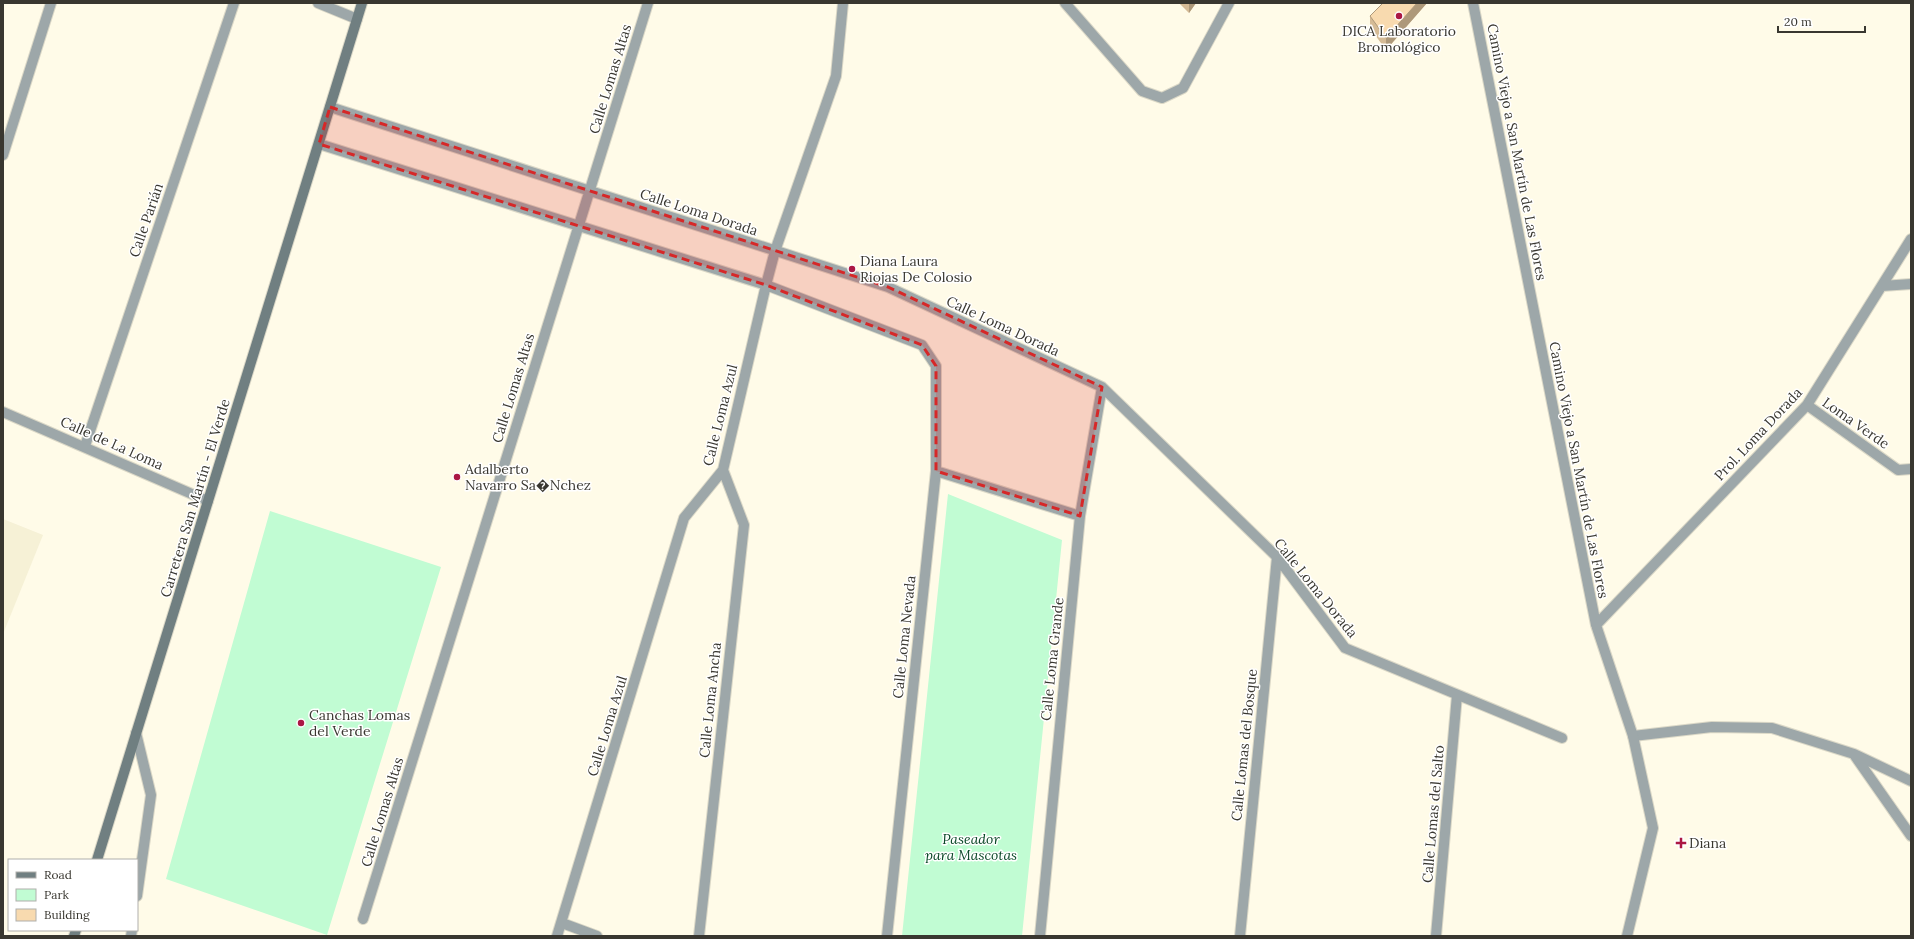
<svg xmlns="http://www.w3.org/2000/svg" width="1914" height="939" font-family="Lora,serif">
<style>
.built{fill:#f6f1d6}
.green{fill:#c1fcd3}
.lines{fill:none;stroke-linecap:round;stroke-linejoin:round}
.lane-casing{stroke:#dbd8c7;stroke-width:12}
.street-casing{stroke:#dbd8c7;stroke-width:12}
.secondary-casing{stroke:#dbd8c7;stroke-width:12}
.lane{stroke:#9da7a9;stroke-width:10}
.street{stroke:#9da7a9;stroke-width:10}
.secondary{stroke:#707f81;stroke-width:10}
.wall{fill:#d5bb96}
.shaded-wall{fill:#ae997a}
.building{fill:#f8daaf;stroke:#ae997a}
.marked{fill:#d62828;fill-opacity:0.2;stroke:#d62828;stroke-width:3;stroke-dasharray:8 5;stroke-linejoin:round}
.poi-dot{fill:#ab1744;stroke:#fff;stroke-width:1.5}
.labels{text-anchor:middle;stroke-width:3;stroke-linejoin:round;paint-order:stroke}
.poi-label{font-size:14px;fill:#393730;stroke:#fff;text-anchor:start}
.street-label{font-size:14px;fill:#393730;stroke:#fff}
.park-label{font-size:14px;font-style:italic;fill:#0a4827;stroke:#fff}
</style>
<rect width="100%" height="100%" fill="#fffbe8"/>
<path class="built" d="M 3,519 L 43,535 L 3,634 Z"/>
<path class="green" d="M 948,494 L 1062,540 L 1022,936 L 902,936 Z
M 270,511 L 441,567 L 327,935 L 166,879 Z"/>
<g class="lines">
<g class="lane-casing">
<path id="lane" d="M 136,733 L 151,795 L 137,896
M 1633,736 L 1712,727 L 1772,728 L 1854,754 L 1911,781
M 1855,756 L 1911,836
M 131,936 L 132,930"/>
</g>
<g class="street-casing">
<path id="street" d="M 318,3 L 357,19
M 1065,3 L 1142,91 L 1162,98 L 1183,88 L 1229,3
M 1473,3 L 1596,625 L 1633,736 L 1653,828 L 1627,936
M 330,107 L 888,287 L 1102,387 L 1277,557 L 1345,648 L 1562,738
M 319,144 L 766,285 L 922,345 L 936,366 L 936,471 L 887,936
M 3,155 L 51,3
M 1882,286 L 1911,284
M 1807,405 L 1898,470 L 1911,469
M 3,412 L 208,501
M 85,446 L 234,3
M 936,471 L 1080,516
M 1596,625 L 1807,405 L 1911,239
M 363,919 L 648,3
M 562,923 L 597,936
M 557,936 L 684,518 L 723,470 L 766,285 L 775,251 L 836,76 L 843,3
M 699,936 L 744,525 L 723,470
M 1040,936 L 1080,516 L 1102,387
M 1240,936 L 1277,557
M 1436,936 L 1457,695"/>
</g>
<g class="secondary-casing">
<path id="secondary" d="M 97,860 L 362,3
M 74,936 L 76,930"/>
</g>
<use href="#lane" class="lane"/>
<use href="#street" class="street"/>
<use href="#secondary" class="secondary"/>
</g>
<path class="wall" d="M 1179,3 L 1196,3 L 1189,13 Z
M 1427,3 L 1386,50 L 1370,28 L 1370,16 Z"/>
<path class="shaded-wall" d="M 1189,3 L 1196,3 L 1189,13 Z
M 1417,3 L 1427,3 L 1386,50 L 1386,38 Z"/>
<path class="building" d="M 1383,3 L 1417,3 L 1386,38 L 1370,16 Z"/>
<path class="marked" d="M 330,107 L 888,287 L 1102,387 L 1080,516 L 936,471 L 936,366 L 922,345 L 766,285 L 319,144 Z"/>
<g class="poi-dot">
<circle cx="1399" cy="16" r="4"/>
<circle cx="852" cy="269" r="4"/>
<circle cx="457" cy="477" r="4"/>
<circle cx="301" cy="723" r="4"/>
<path d="M1679 837h4v4h4v4h-4v4h-4v-4h-4v-4h4z"/>
</g>
<g class="labels">
<g class="poi-label">
<text x="1399" y="36" text-anchor="middle">DICA Laboratorio<tspan x="1399" dy="16">Bromológico</tspan></text>
<text x="860" y="266">Diana Laura<tspan x="860" dy="16">Riojas De Colosio</tspan></text>
<text x="465" y="474">Adalberto<tspan x="465" dy="16">Navarro Sa�Nchez</tspan></text>
<text x="309" y="720">Canchas Lomas<tspan x="309" dy="16">del Verde</tspan></text>
<text x="1689" y="848">Diana</text>
</g>
<g class="street-label">
<text transform="translate(610 79) rotate(-73)" y="5">Calle Lomas Altas</text>
<text transform="translate(1517 152) rotate(79)" y="5">Camino Viejo a San Martín de Las Flores</text>
<text transform="translate(699 212) rotate(18)" y="5">Calle Loma Dorada</text>
<text transform="translate(146 220) rotate(-71)" y="5">Calle Parián</text>
<text transform="translate(1003 326) rotate(25)" y="5">Calle Loma Dorada</text>
<text transform="translate(513 388) rotate(-73)" y="5">Calle Lomas Altas</text>
<text transform="translate(720 415) rotate(-76)" y="5">Calle Loma Azul</text>
<text transform="translate(1856 423) rotate(35)" y="5">Loma Verde</text>
<text transform="translate(1758 434) rotate(-47)" y="5">Prol. Loma Dorada</text>
<text transform="translate(112 443) rotate(24)" y="5">Calle de La Loma</text>
<text transform="translate(1579 470) rotate(79)" y="5">Camino Viejo a San Martín de Las Flores</text>
<text transform="translate(195 498) rotate(-73)" y="5">Carretera San Martín - El Verde</text>
<text transform="translate(1316 588) rotate(51)" y="5">Calle Loma Dorada</text>
<text transform="translate(904 637) rotate(-84)" y="5">Calle Loma Nevada</text>
<text transform="translate(1052 659) rotate(-84)" y="5">Calle Loma Grande</text>
<text transform="translate(710 700) rotate(-84)" y="5">Calle Loma Ancha</text>
<text transform="translate(607 726) rotate(-73)" y="5">Calle Loma Azul</text>
<text transform="translate(1244 745) rotate(-84)" y="5">Calle Lomas del Bosque</text>
<text transform="translate(382 812) rotate(-73)" y="5">Calle Lomas Altas</text>
<text transform="translate(1433 814) rotate(-85)" y="5">Calle Lomas del Salto</text>
</g>
<g class="park-label">
<text x="971" y="844">Paseador<tspan x="971" dy="16">para Mascotas</tspan></text>
</g>
</g>
<rect width="1914" height="939" fill="none" stroke="#393730" stroke-width="8"/>
<rect x="8" y="859" width="130" height="72" fill="#ffffff" stroke="#b0afac"/>
<rect x="16" y="872" width="20" height="6" fill="#707f81" stroke="#b0afac"/>
<text x="44" y="879" font-size="12" fill="#393730">Road</text>
<rect x="16" y="889" width="20" height="12" fill="#c1fcd3" stroke="#b0afac"/>
<text x="44" y="899" font-size="12" fill="#393730">Park</text>
<rect x="16" y="909" width="20" height="12" fill="#f8daaf" stroke="#b0afac"/>
<text x="44" y="919" font-size="12" fill="#393730">Building</text>
<path d="M1778 26v6h87v-6" fill="none" stroke="#393730" stroke-width="2"/>
<text x="1784" y="26" font-size="12" fill="#393730" stroke="#ffffff" stroke-width="3" paint-order="stroke">20 m</text>
</svg>
